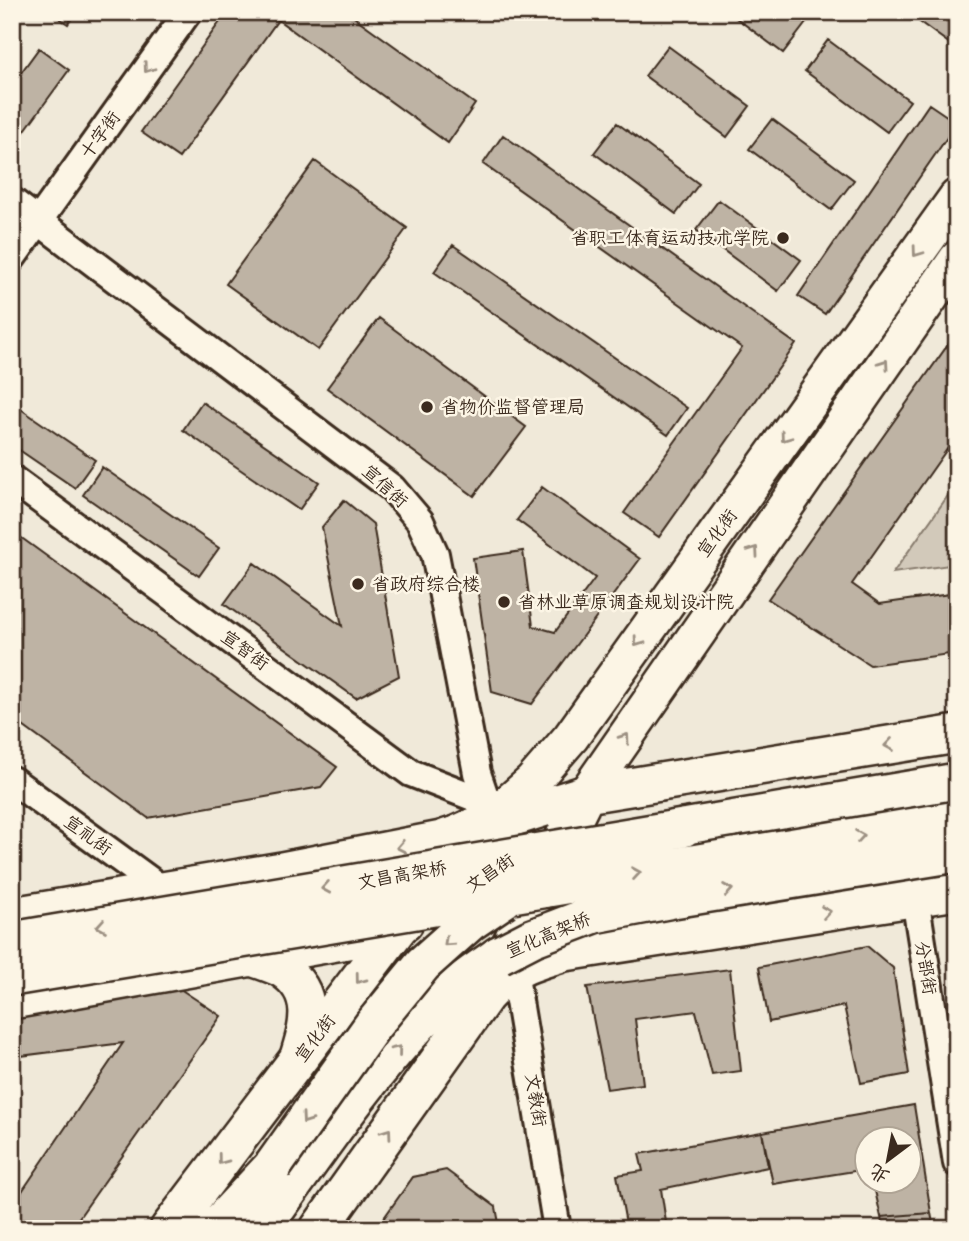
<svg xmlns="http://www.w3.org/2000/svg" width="969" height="1241" font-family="'Balsamiq Sans','LXGW WenKai TC',sans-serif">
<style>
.green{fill:#d2c9ba;stroke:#867a6c;stroke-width:2}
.building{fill:#beb3a4;stroke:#3b2a1e;stroke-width:2}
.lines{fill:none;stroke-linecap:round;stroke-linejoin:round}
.tertiary-casing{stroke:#3b2a1e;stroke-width:32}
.primary-casing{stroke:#3b2a1e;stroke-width:40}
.trunk-casing{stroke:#3b2a1e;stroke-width:42}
.tertiary{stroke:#fcf5e5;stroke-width:26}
.primary{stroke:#fcf5e5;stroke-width:35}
.trunk{stroke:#fcf5e5;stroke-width:37}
.trunk-bridge-casing{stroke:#3b2a1e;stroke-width:42;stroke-linecap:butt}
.trunk-bridge{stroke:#fcf5e5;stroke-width:37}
.oneway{stroke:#9c9082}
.poi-dot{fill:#3b2a1e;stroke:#fcf5e5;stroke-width:2.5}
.labels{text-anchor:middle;stroke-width:5;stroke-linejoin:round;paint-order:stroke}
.street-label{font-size:18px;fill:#3b2a1e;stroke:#fcf5e5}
.poi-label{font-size:18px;fill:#3b2a1e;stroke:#fcf5e5;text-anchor:start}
</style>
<rect width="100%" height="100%" fill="#f0e9d9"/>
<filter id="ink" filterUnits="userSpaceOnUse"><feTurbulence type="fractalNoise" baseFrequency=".0143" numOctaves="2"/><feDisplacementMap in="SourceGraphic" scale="14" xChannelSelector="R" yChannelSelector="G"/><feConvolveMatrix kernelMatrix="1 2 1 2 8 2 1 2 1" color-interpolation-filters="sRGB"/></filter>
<g filter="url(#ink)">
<path class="green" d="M 957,483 L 957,564 L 893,573 Z"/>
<path class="building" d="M 50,12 L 76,12 L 68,24 Z
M 227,12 L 347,12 L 475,104 L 448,143 L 278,20 L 179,158 L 141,132 Z
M 728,12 L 792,12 L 806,23 L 783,53 Z
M 906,12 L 957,12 L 957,49 Z
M 828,40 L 910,101 L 887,132 L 805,71 Z
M 668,46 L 750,106 L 727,137 L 645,76 Z
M 39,48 L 69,70 L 12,148 L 12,85 Z
M 929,104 L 957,123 L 825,314 L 798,296 Z
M 772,119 L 854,180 L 831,210 L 749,149 Z
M 617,123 L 699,184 L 676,214 L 594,153 Z
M 503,135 L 796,344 L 659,537 L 624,513 L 742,348 L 483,164 Z
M 315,161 L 407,228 L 318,350 L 226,284 Z
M 719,200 L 801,260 L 778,291 L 696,230 Z
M 453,245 L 687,408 L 668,435 L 434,272 Z
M 379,318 L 526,427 L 474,496 L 327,388 Z
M 957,332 L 957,435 L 852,584 L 880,604 L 957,593 L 957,653 L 870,665 L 768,599 Z
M 202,402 L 319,482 L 299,510 L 183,430 Z
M 12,403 L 95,460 L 75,488 L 12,445 Z
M 102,467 L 219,548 L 199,576 L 83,495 Z
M 542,487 L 640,559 L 532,704 L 492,692 L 473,558 L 523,551 L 533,626 L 555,632 L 595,578 L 517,520 Z
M 344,500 L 373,524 L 399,676 L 356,698 L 224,604 L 254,563 L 342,626 L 322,527 Z
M 12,531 L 337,767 L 321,787 L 148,818 L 12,718 Z
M 867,946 L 893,968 L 909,1074 L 861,1083 L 844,1006 L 769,1022 L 759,967 Z
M 730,969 L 741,1071 L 712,1075 L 696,1011 L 635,1019 L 643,1084 L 607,1089 L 587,987 Z
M 171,983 L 221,1016 L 71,1229 L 12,1229 L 12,1206 L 123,1043 L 12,1057 L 12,1014 Z
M 914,1105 L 931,1213 L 881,1217 L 873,1182 L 909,1182 L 909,1140 L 867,1140 L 867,1169 L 773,1184 L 762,1132 Z
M 762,1132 L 768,1167 L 661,1189 L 667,1229 L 627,1229 L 617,1175 L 643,1171 L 639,1154 Z
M 446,1170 L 496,1207 L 500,1229 L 376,1229 L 413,1177 Z
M 931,1213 L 934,1229 L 883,1229 L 881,1217 Z"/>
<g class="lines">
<g class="tertiary-casing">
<path id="tertiary" d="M 12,201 L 392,488 L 420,521 L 435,554 L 477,773 L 492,817 L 494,831
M 12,258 L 188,12
M 12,479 L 411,773 L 488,803
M 12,780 L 163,890
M 915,898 L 957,1163
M 514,971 L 557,1229"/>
</g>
<g class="primary-casing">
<path id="primary" d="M 572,809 L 586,794 L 957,259
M 12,915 L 282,870 L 447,838 L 492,817 L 532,782 L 571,737 L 957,197
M 255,959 C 263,962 273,965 281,969 C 319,993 307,1028 296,1063
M 12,1001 L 353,940 L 405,923"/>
</g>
<g class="trunk-casing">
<path id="trunk" d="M 683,828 L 957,782
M 499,968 L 586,794
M 169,1229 L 401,924 L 447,838 L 586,794 L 957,734
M 214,1229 L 273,1166
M 262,1229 C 319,1149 383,1053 456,987 C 469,975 485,966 499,955
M 319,1229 L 485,996 C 511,967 529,963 565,952 L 957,891"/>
</g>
<use href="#tertiary" class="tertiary"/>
<use href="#primary" class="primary"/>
<use href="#trunk" class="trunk"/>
<g class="trunk-bridge-casing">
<path id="trunk-bridge" d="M 12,941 L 683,828
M 499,955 L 532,938 L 595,914 L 673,899 L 957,853
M 12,977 L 957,820
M 273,1166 L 373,1025 L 423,964 L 470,922 L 504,899"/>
</g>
<use href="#trunk-bridge" class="trunk-bridge"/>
</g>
<defs><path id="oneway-chevron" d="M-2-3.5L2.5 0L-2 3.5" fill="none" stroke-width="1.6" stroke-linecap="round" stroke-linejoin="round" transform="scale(1.75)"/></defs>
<g class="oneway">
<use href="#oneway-chevron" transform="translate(148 68) rotate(126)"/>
<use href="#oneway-chevron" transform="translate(917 252) rotate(126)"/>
<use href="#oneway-chevron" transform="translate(884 364) rotate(-55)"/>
<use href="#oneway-chevron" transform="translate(785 437) rotate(126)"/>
<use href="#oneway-chevron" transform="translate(754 551) rotate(-55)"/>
<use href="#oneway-chevron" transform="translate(638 642) rotate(126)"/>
<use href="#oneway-chevron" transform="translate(625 738) rotate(-55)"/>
<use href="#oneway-chevron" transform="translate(889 745) rotate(171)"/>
<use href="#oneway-chevron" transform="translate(860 836) rotate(-9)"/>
<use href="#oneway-chevron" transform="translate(401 847) rotate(169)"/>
<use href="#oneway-chevron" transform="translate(636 873) rotate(-9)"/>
<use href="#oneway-chevron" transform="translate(326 888) rotate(170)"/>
<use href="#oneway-chevron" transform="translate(728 890) rotate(-9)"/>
<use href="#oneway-chevron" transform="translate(826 912) rotate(-9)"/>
<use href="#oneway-chevron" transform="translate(101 926) rotate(170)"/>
<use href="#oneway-chevron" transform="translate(448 942) rotate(138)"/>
<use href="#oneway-chevron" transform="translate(360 979) rotate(127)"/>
<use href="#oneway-chevron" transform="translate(397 1050) rotate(-51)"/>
<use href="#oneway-chevron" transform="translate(306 1119) rotate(125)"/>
<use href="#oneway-chevron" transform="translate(387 1133) rotate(-54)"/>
<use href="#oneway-chevron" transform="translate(222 1160) rotate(127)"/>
</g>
</g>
<g class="poi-dot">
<circle cx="783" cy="238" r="7"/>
<circle cx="427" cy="407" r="7"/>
<circle cx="358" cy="584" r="7"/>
<circle cx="504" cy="602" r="7"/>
</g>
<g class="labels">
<g class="street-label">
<text transform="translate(100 135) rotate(-54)" y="6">十字街</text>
<text transform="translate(385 486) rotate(42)" y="6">宣信街</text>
<text transform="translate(717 533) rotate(-54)" y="6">宣化街</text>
<text transform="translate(245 650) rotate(36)" y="6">宣智街</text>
<text transform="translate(88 835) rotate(36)" y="6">宣礼街</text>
<text transform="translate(490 873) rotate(-34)" y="6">文昌街</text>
<text transform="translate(402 875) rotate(-10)" y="6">文昌高架桥</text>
<text transform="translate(548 935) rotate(-23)" y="6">宣化高架桥</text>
<text transform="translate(926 968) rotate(81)" y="6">分部街</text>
<text transform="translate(315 1038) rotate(-53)" y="6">宣化街</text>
<text transform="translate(536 1100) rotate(81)" y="6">文教街</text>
</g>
<g class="poi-label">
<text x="769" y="244" text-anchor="end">省职工体育运动技术学院</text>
<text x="441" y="413">省物价监督管理局</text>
<text x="372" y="590">省政府综合楼</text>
<text x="518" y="608">省林业草原调查规划设计院</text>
</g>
</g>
<rect width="969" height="1241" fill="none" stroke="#fcf5e5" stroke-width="42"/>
<rect x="21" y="21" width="927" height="1199" fill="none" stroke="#3b2a1e" stroke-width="2.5" filter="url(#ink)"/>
<g transform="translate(888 1160) rotate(212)"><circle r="33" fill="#fcf5e5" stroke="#afa495" stroke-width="2"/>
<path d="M0-5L12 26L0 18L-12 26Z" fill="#3b2a1e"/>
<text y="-10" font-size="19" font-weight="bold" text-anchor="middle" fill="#3b2a1e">北</text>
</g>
</svg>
